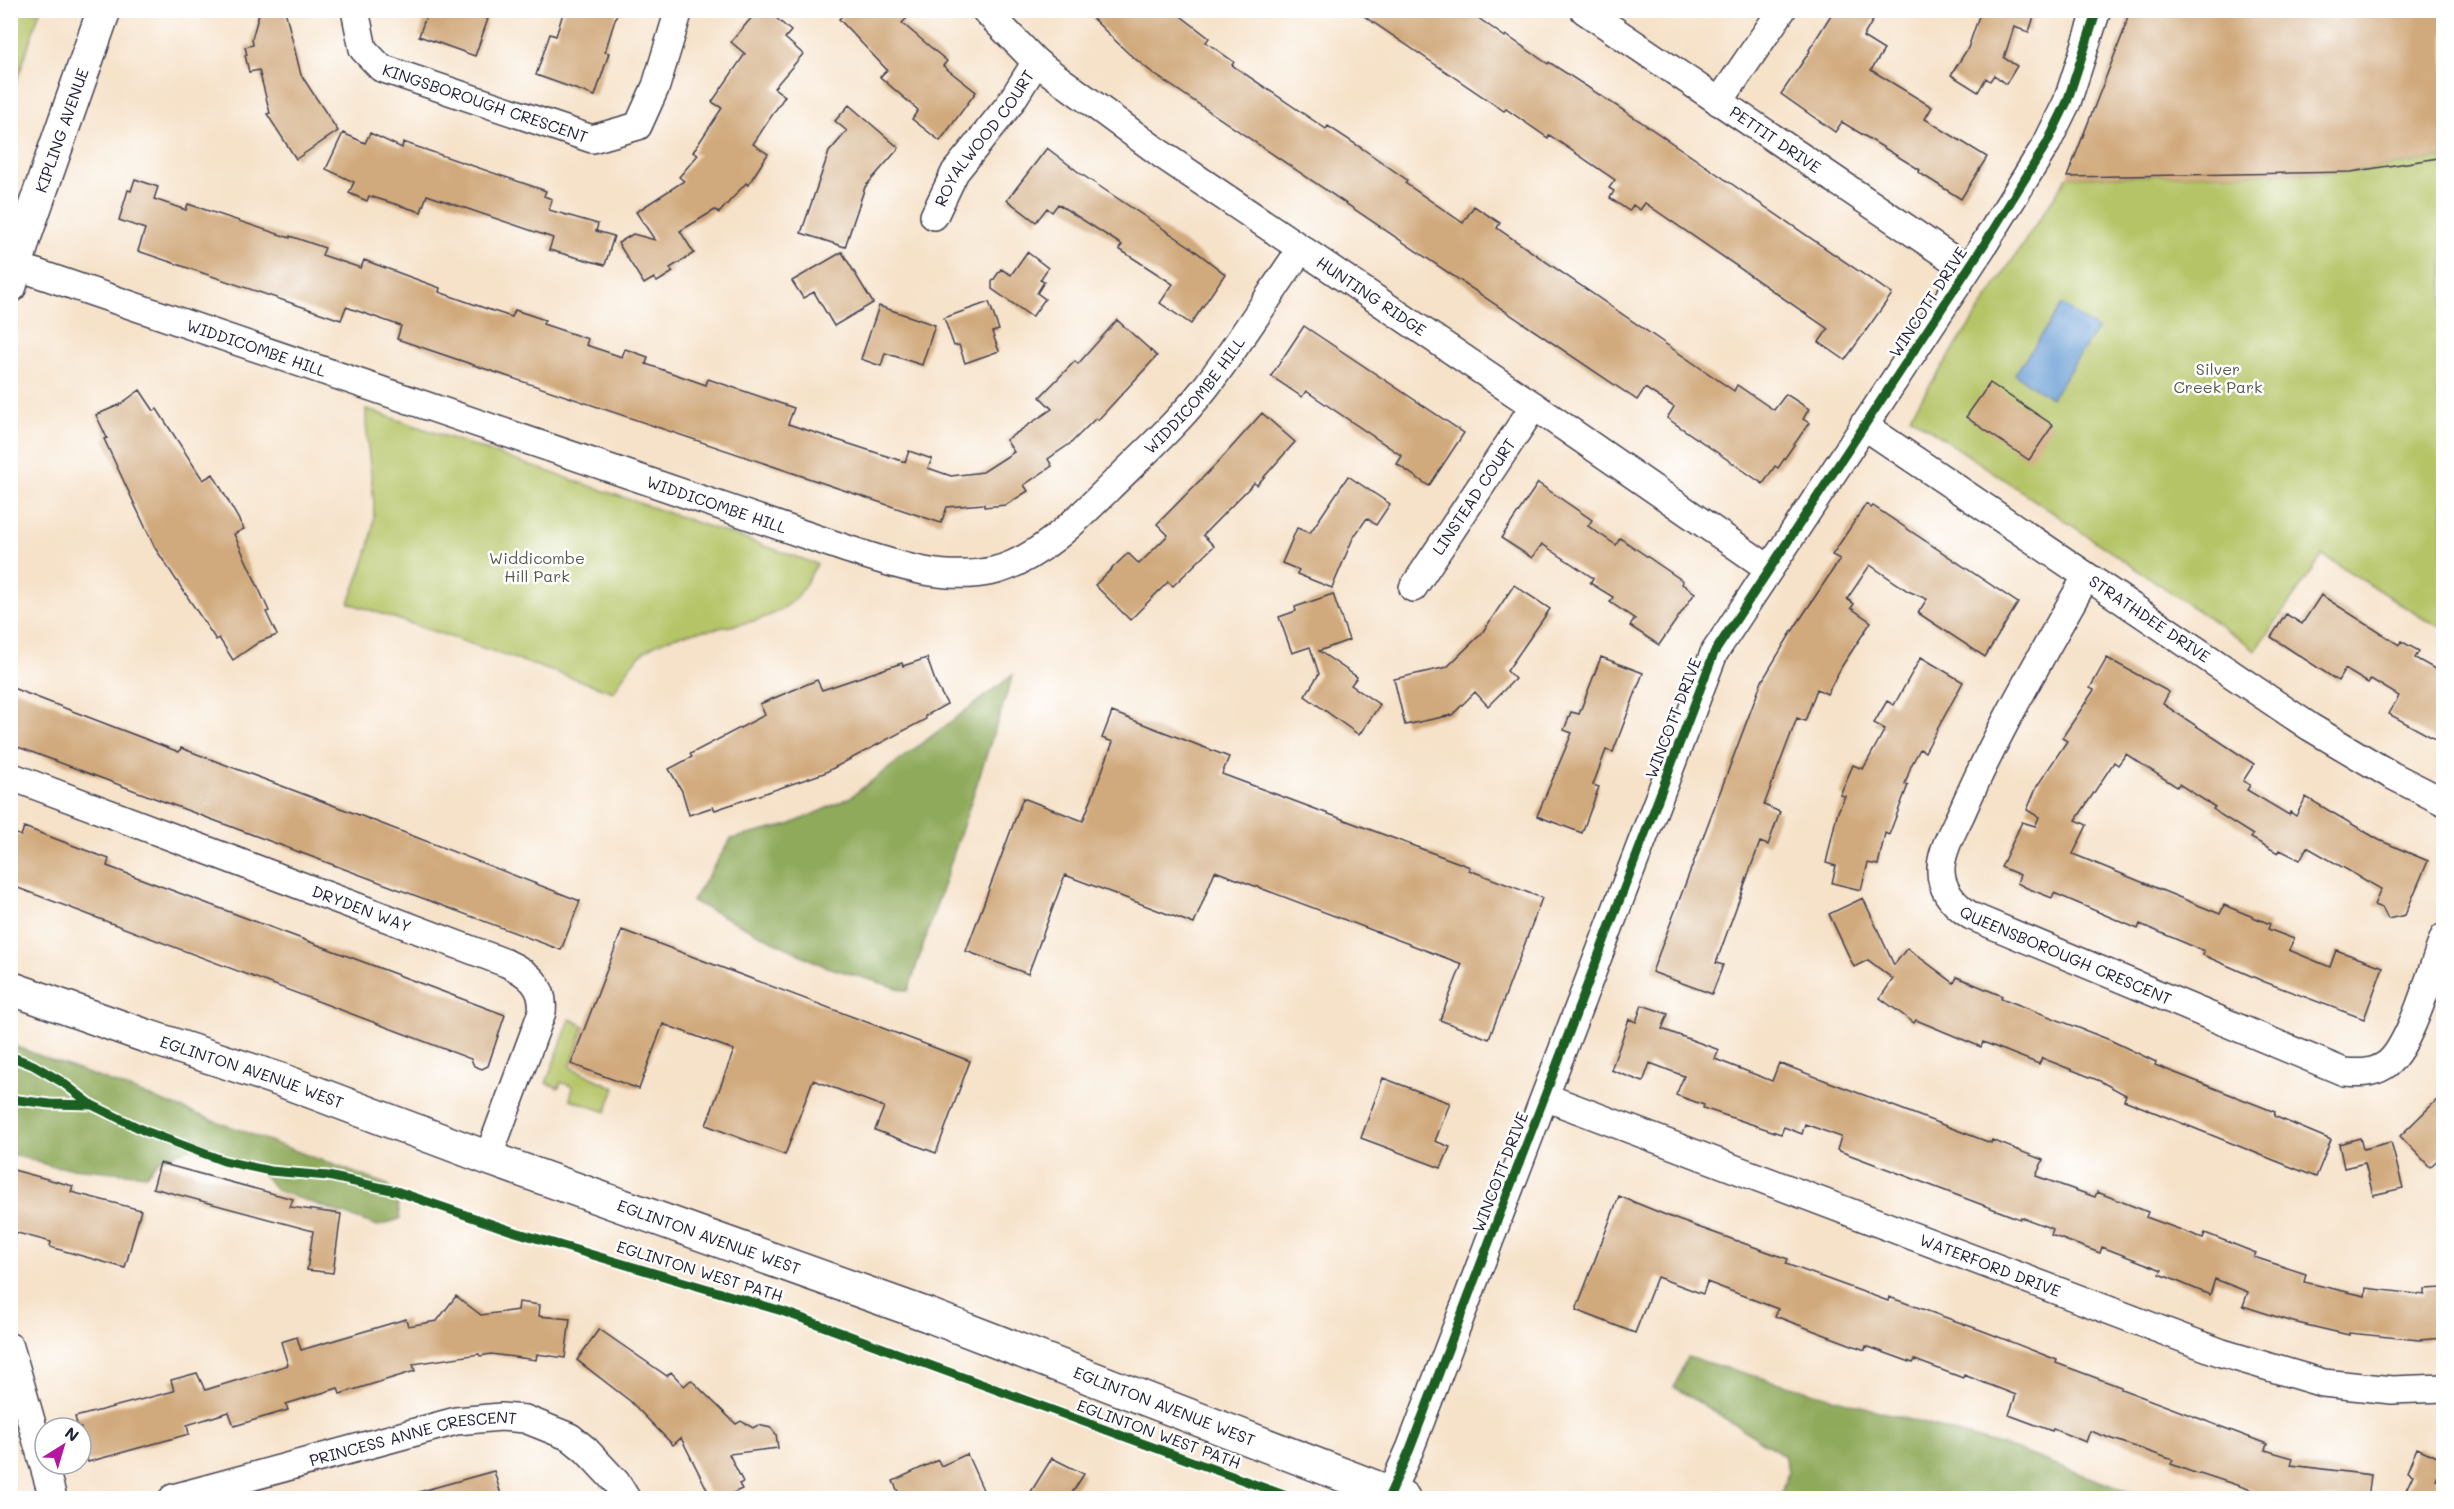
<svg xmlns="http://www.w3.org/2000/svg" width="2454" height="1509" font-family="Mali,sans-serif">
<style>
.green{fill:#b5c466;stroke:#6c7350;stroke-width:1.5}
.forest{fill:#90aa5b;stroke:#59664b;stroke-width:1.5}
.water{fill:#689dd4;stroke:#456088;stroke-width:1.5}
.building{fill:#d0a97b}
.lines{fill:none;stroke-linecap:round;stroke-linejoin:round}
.minor-casing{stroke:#423f50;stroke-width:30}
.secondary-casing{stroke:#423f50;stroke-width:36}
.primary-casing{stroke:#423f50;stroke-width:36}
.minor{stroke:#fff;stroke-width:27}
.secondary{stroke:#fff;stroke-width:33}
.primary{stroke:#fff;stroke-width:33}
.cycleway-casing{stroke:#fff;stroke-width:13}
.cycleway{stroke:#1b5e20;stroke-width:9}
.labels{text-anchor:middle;stroke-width:5;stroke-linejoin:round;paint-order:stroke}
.street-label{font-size:16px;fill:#22223b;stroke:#fff}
.park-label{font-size:16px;fill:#555b4a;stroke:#fff}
</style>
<rect width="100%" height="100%" fill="#fff"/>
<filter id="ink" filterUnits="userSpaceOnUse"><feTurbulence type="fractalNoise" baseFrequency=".0167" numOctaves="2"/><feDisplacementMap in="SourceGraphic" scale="12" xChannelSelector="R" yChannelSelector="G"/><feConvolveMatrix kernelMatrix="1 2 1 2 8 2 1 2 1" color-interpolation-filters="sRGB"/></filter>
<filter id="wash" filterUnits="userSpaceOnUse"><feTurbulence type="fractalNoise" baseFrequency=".008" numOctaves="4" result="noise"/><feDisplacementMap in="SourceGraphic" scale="24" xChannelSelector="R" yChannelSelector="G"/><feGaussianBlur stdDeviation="1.35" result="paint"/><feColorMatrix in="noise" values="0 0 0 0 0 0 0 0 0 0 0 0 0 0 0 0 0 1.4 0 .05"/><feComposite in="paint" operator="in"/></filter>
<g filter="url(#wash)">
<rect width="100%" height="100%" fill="#f6e2c9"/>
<path class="green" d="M 10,11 L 40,11 L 11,98 L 10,98 Z
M 2443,157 L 2443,628 L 2424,619 L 2323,555 L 2256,650 L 1910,416 L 2067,177 L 2351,172 Z
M 366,409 L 817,564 C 810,575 804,590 795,599 C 754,638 687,619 644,652 C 631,662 622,678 614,692 L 349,603 C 360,572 375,541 374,508 C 373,475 365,443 366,409 Z
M 570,1019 L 584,1026 L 570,1067 L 615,1088 L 606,1112 L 570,1099 L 573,1087 L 561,1082 L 559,1088 L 546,1083 Z"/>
<path class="forest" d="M 1013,675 L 908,991 L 824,966 L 692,901 L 731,839 L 789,825 L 849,798 Z
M 11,1045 L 388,1185 L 397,1200 L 400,1219 L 378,1226 L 276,1190 L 258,1167 L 227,1160 L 192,1147 L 159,1160 L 146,1175 L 51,1166 L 11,1154 Z
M 1687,1357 L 2014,1449 L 2145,1498 L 1779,1498 L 1788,1472 L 1784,1455 L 1674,1387 Z"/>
<path class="water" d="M 2062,305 L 2097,329 L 2051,398 L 2015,374 Z"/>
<g id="blocks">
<path class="building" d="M 260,10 L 285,10 L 301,75 L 338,131 L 296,159 L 267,114 L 270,113 L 259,70 L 249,72 L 245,55 L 247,55 L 245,47 L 253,45 L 252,39 Z
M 428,10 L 463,10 L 488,19 L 475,56 L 419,36 Z
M 564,10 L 618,10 L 605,52 L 609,53 L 595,96 L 536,75 L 550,34 L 556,36 Z
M 758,10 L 767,10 L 791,31 L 785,38 L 803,54 L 774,88 L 785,96 L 753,144 L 768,154 L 748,185 L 746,183 L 719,213 L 715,210 L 680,231 L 694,253 L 670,268 L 673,272 L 657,282 L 654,278 L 644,284 L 618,243 L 633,234 L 655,240 L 636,212 L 684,181 L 679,177 L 698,155 L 693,152 L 722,108 L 712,102 L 745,54 L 731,42 Z
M 848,10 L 915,10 L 902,23 L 947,61 L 943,66 L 976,92 L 940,141 L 912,119 L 918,110 L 880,77 L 887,70 L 839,19 Z
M 1084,10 L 1173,10 L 1209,38 L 1206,42 L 1234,62 L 1232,65 L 1326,129 L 1328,126 L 1363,149 L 1407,180 L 1405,183 L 1463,223 L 1474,206 L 1500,223 L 1497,228 L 1734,391 L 1737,385 L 1774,410 L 1786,394 L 1809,409 L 1803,419 L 1809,423 L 1778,468 L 1775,466 L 1763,484 L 1667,418 L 1674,407 L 1645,388 L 1637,400 L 1154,74 L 1128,53 Z
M 1355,10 L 1467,10 L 1505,37 L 1506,35 L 1548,64 L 1549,62 L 1640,121 L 1892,294 L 1845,360 L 1819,342 L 1828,329 L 1645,203 L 1640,210 L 1633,205 L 1629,211 L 1610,198 L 1614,191 L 1609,188 L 1615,180 L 1549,135 L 1548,138 L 1506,109 L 1504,111 Z
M 1834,10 L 1879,10 L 1863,37 L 1884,50 L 1871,70 L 1932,107 L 1925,119 L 1987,157 L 1961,199 L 1918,172 L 1920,170 L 1842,122 L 1835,132 L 1781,94 L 1810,51 L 1809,50 Z
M 1974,10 L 2036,10 L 2029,32 L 2014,27 L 2004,58 L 2017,66 L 2006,84 L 1994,75 L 1990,81 L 1986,78 L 1978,92 L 1951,75 L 1968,48 L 1979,16 L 1974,14 Z
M 2129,10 L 2444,10 L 2444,157 L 2351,172 L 2067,177 L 2125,28 Z
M 849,105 L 899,148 L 865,187 L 845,247 L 801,233 L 829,152 L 847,131 L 835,121 Z
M 343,133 L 365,143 L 370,133 L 402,148 L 403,142 L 546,191 L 544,196 L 552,199 L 549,210 L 598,224 L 596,231 L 614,236 L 605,265 L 549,250 L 553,238 L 427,195 L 421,212 L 369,196 L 367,201 L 349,193 L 354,182 L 326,169 Z
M 1047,148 L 1081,174 L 1189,246 L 1225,274 L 1191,324 L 1160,303 L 1173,284 L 1119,249 L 1122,245 L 1058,204 L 1052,212 L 1047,208 L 1036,222 L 1007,200 Z
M 135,179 L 158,187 L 154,199 L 186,210 L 188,204 L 290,238 L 290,236 L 325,248 L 322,255 L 361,268 L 364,260 L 440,288 L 439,292 L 493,311 L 512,317 L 515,310 L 545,320 L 543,324 L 588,339 L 586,345 L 622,357 L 625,349 L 648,357 L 646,364 L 706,385 L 708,379 L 794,408 L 788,424 L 905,462 L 909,451 L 932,459 L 928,468 L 951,476 L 983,472 L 1014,452 L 1006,440 L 1052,409 L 1040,397 L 1075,361 L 1078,364 L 1117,320 L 1157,356 L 1098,420 L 1096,418 L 1071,443 L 1048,459 L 1052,466 L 1024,485 L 1028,491 L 1006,505 L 984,507 L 984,504 L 947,507 L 941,523 L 397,339 L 401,326 L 346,307 L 341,320 L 138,251 L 145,229 L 119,220 L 128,190 L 131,191 Z
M 842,252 L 873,303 L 834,326 L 814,292 L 803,298 L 792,281 Z
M 1027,252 L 1048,268 L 1040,280 L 1044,282 L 1037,293 L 1045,299 L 1032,317 L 992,289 L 992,282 L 1001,269 L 1011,275 Z
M 989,302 L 999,330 L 992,332 L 999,351 L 965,363 L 959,345 L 954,346 L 944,318 Z
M 879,306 L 935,325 L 922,365 L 885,353 L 881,366 L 861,359 Z
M 1304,326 L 1464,433 L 1429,486 L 1397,464 L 1402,456 L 1306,391 L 1302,397 L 1271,376 Z
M 1990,383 L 2053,425 L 2029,460 L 1966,417 Z
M 140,390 L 154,411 L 157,409 L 203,480 L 213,474 L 244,529 L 234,534 L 269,611 L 266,612 L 277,635 L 259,642 L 233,660 L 219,638 L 216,640 L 155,548 L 104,439 L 107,438 L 96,415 L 119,405 Z
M 1262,413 L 1295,442 L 1257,485 L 1254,483 L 1203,535 L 1214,546 L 1173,586 L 1168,582 L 1130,620 L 1095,585 L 1128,553 L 1139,564 L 1168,535 L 1157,524 L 1221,459 Z
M 1348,476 L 1390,504 L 1376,525 L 1367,518 L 1353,538 L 1332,588 L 1297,574 L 1299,570 L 1282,563 L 1297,528 L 1310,533 Z
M 1538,483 L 1592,520 L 1588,526 L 1616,545 L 1620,538 L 1683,581 L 1682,584 L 1695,593 L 1659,645 L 1630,626 L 1635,619 L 1610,602 L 1613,597 L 1590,583 L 1593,578 L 1542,544 L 1532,558 L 1501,538 Z
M 1866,504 L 1871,508 L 1873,506 L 2018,603 L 1985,657 L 1918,613 L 1927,599 L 1908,591 L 1870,565 L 1847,599 L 1854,604 L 1851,608 L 1871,622 L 1842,666 L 1827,694 L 1817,689 L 1805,721 L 1797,718 L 1764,805 L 1780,812 L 1768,845 L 1760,842 L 1716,963 L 1723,965 L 1712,994 L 1652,972 L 1762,681 L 1789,636 L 1840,559 L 1832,555 Z
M 1514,585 L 1550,609 L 1507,671 L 1515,679 L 1488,706 L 1475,692 L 1452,715 L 1405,725 L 1394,679 L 1447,667 L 1482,633 Z
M 1333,594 L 1349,640 L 1319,651 L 1357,677 L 1351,685 L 1380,705 L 1359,735 L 1305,696 L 1319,674 L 1310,647 L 1292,653 L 1279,617 L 1296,611 L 1295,607 Z
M 2321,595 L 2399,645 L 2401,641 L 2419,651 L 2415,658 L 2444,674 L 2444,744 L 2389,714 L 2399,696 L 2371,679 L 2368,683 L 2345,669 L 2338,681 L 2271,637 L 2286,614 L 2302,624 Z
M 1601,657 L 1643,673 L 1613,752 L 1606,750 L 1593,785 L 1599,787 L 1582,833 L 1537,816 L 1572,733 L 1564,730 L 1571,712 L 1579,714 Z
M 1921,657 L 1963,682 L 1925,752 L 1920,749 L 1911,766 L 1905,784 L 1908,785 L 1889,835 L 1885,833 L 1878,865 L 1868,863 L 1861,890 L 1832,883 L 1836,866 L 1826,863 L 1837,814 L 1845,796 L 1840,795 L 1853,765 L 1863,769 L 1885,729 L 1874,723 L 1887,701 L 1894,705 Z
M 927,658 L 936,684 L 947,704 L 925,716 L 926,719 L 824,773 L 715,810 L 713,807 L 689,815 L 682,791 L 669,769 L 692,757 L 690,754 L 765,715 L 760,704 L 817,680 L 822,690 L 902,663 L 903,666 Z
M 2107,658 L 2169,692 L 2163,704 L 2254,764 L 2243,781 L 2250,785 L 2247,790 L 2289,815 L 2290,812 L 2296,816 L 2306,797 L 2379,840 L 2428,861 L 2405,915 L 2388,919 L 2382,908 L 2374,905 L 2381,889 L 2307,847 L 2300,860 L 2280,850 L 2278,853 L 2251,838 L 2253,835 L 2221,815 L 2213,809 L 2215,807 L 2179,784 L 2177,787 L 2126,754 L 2118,765 L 2114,762 L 2076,820 L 2087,825 L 2073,854 L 2220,914 L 2224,905 L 2270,924 L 2268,929 L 2294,939 L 2289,950 L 2330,967 L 2336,950 L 2383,967 L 2364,1019 L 2265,982 L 2203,955 L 2204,951 L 2140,924 L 2138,929 L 2054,893 L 2052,898 L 2027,888 L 2017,883 L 2020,875 L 2001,867 L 2022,822 L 2035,826 L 2039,817 L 2027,810 L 2037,786 L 2067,741 L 2062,738 L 2094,690 L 2090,688 Z
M 10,687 L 179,752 L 181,748 L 359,815 L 580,901 L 561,950 L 10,744 Z
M 1112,712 L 1229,757 L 1222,774 L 1470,867 L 1469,870 L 1542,898 L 1489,1039 L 1440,1020 L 1462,964 L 1215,871 L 1194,924 L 1065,875 L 1028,974 L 966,951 L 1023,798 L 1083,821 L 1113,742 L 1102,738 Z
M 24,827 L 109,859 L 107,866 L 115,869 L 505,1015 L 488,1066 L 482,1069 L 474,1066 L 471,1059 L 10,885 L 10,831 L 21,836 Z
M 1863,898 L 1894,965 L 1907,948 L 1954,983 L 1957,977 L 2002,996 L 2001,998 L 2110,1040 L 2156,1062 L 2155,1065 L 2275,1112 L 2274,1116 L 2331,1140 L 2316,1177 L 2124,1100 L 2126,1095 L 2100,1081 L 2042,1058 L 2039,1064 L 1983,1042 L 1981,1047 L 1916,1020 L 1914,1023 L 1880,998 L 1893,979 L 1868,960 L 1854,967 L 1829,914 Z
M 622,930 L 970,1061 L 936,1153 L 875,1130 L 884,1107 L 813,1080 L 785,1155 L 706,1125 L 734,1050 L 663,1024 L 639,1089 L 571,1064 Z
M 1642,1005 L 1668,1014 L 1662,1029 L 1719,1050 L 1715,1059 L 1772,1081 L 1779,1063 L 1991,1143 L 1992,1140 L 2043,1160 L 2036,1176 L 2095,1197 L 2097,1192 L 2148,1212 L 2146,1217 L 2203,1238 L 2205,1233 L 2256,1253 L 2254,1257 L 2306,1274 L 2304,1282 L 2365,1296 L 2366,1288 L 2425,1295 L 2425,1289 L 2444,1288 L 2444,1338 L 2419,1340 L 2349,1333 L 2349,1335 L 2293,1322 L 2243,1306 L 2248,1292 L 2215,1279 L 2210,1295 L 2160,1274 L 2162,1270 L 2102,1247 L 2100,1253 L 2051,1235 L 2053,1229 L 2021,1217 L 2020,1219 L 1837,1150 L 1841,1137 L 1805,1124 L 1802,1134 L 1784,1127 L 1781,1134 L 1703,1108 L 1704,1105 L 1676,1095 L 1684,1076 L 1650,1063 L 1643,1082 L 1611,1070 L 1629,1019 L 1636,1022 Z
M 1383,1078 L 1450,1103 L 1435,1141 L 1450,1147 L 1441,1168 L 1361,1138 Z
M 2444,1093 L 2444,1154 L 2430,1167 L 2400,1136 Z
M 2360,1138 L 2363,1149 L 2391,1142 L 2403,1188 L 2373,1195 L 2365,1163 L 2344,1168 L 2339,1144 Z
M 160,1163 L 293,1199 L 290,1207 L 341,1214 L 333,1273 L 307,1270 L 313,1231 L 153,1188 Z
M 10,1169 L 73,1186 L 71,1192 L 141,1210 L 125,1268 L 50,1247 L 51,1242 L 10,1231 Z
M 1619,1196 L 1678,1220 L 1788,1259 L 1786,1264 L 1888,1301 L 1889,1297 L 1986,1332 L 2057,1360 L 2056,1363 L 2121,1387 L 2121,1389 L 2267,1444 L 2265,1450 L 2293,1458 L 2291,1465 L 2371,1475 L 2368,1498 L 2276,1498 L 2200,1473 L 2197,1474 L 2171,1464 L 2173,1460 L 2090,1431 L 2086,1442 L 2053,1429 L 2052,1431 L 2009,1415 L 2016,1395 L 1964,1375 L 1963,1378 L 1915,1360 L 1913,1363 L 1866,1346 L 1865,1350 L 1775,1316 L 1778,1309 L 1707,1282 L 1703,1294 L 1657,1277 L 1635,1333 L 1576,1310 Z
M 456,1296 L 481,1315 L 518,1310 L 519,1302 L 540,1305 L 539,1316 L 570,1319 L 565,1358 L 537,1354 L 536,1360 L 491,1354 L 480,1356 L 479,1354 L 413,1364 L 415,1371 L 340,1394 L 338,1388 L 286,1404 L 288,1410 L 234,1426 L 229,1412 L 187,1425 L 189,1434 L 88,1462 L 81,1437 L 81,1428 L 78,1428 L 75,1417 L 174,1391 L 171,1380 L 197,1373 L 205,1390 L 288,1365 L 281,1342 L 297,1337 L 301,1350 L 406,1319 L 408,1326 L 437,1321 Z
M 599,1329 L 667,1376 L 671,1372 L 684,1386 L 691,1380 L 736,1424 L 741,1421 L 753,1428 L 758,1425 L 771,1428 L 776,1434 L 778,1448 L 729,1454 L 743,1482 L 739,1484 L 742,1489 L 722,1498 L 716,1498 L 712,1492 L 709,1493 L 681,1438 L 673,1445 L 630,1401 L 577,1360 Z
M 2417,1448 L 2444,1460 L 2436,1479 L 2444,1482 L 2439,1498 L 2408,1498 L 2410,1493 L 2405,1492 L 2413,1475 L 2407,1472 Z
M 967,1454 L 984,1492 L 970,1498 L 901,1498 L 893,1481 L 938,1460 L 941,1466 Z
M 1052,1458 L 1084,1474 L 1069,1498 L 1027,1498 Z
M 494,1471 L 502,1498 L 416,1498 L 415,1493 Z"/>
</g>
</g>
<g filter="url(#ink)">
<use href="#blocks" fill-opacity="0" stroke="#423f50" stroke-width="1.5"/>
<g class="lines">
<g class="minor-casing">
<g id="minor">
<path id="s1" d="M 355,10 L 363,49 L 381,68 L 592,139 L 638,126 L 656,86 L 679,10"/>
<path id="s2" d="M 985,10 L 1036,62 L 1161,154 L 1534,406 L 1768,568"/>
<path id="s3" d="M 1584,10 L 1967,269"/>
<path d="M 1719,102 L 1782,10"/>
<path id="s4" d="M 934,216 L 955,172 L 1009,105 L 1036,62"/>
<path id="s5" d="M 16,266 L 847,549 C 894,564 942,582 993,571 C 1036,561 1077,520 1107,490 C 1140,457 1176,425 1205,388 C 1239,344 1269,295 1301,249"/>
<path id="s6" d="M 1863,425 L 2310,727 L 2391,775 L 2444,802"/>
<path id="s7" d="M 2086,577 C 2043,654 1997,731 1962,812 C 1954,829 1942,849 1941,868 C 1940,890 1954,905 1971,916 L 2344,1072 C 2358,1073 2371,1074 2384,1066 C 2410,1051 2432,967 2444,937"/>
<path id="s8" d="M 1413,588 L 1534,406"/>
<path id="s9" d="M 10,776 L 506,963 C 528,973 545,986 542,1012 L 488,1158"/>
<path id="s10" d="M 1545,1097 L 2222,1353 L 2323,1383 L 2392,1390 L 2444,1388"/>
<path d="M 10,1347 L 53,1498"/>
<path id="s11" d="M 173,1498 L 456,1421 L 501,1417 L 525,1419 L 570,1437 L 586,1450 L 616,1482 L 626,1498"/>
<path d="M 1388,1498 L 1410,1449 L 1714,653 L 1983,246 L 2047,143 L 2067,102 L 2097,10"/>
</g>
</g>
<g class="secondary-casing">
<g id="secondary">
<path id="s12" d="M 10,286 L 24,238 L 104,10"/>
</g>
</g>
<g class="primary-casing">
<g id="primary">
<path id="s13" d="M 10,988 L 146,1036 L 281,1080 L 488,1158 L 928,1315 L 1403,1498"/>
</g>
</g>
<use href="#minor" class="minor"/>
<use href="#secondary" class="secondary"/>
<use href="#primary" class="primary"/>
<g class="cycleway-casing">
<path id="cycleway" d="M 10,1056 L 33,1065 L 62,1082 L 92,1105 L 145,1131 L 224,1161 L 270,1171 L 328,1176 L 396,1191 L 512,1231 L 782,1311 L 1292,1498
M 10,1099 L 50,1104 L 92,1105
M 1388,1498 L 1410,1449 L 1714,653 L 1983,246 L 2047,143 L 2067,102 L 2097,10"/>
</g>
<use href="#cycleway" class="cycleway"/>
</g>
</g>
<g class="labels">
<g class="street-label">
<text dy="6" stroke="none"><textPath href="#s1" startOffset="176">KINGSBOROUGH CRESCENT</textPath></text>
<text dy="6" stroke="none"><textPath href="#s12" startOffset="164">KIPLING AVENUE</textPath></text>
<text dy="6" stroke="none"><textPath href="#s4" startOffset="93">ROYALWOOD COURT</textPath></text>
<text dy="6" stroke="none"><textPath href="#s3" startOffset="231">PETTIT DRIVE</textPath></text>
<text dy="6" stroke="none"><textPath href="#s2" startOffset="482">HUNTING RIDGE</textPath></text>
<text transform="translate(1928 302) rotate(-57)" y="6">WINCOTT DRIVE</text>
<text dy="6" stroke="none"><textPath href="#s5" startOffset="254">WIDDICOMBE HILL</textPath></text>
<text dy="6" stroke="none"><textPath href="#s5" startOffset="1298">WIDDICOMBE HILL</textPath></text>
<text dy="6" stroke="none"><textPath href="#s8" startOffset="110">LINSTEAD COURT</textPath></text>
<text dy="6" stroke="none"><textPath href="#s5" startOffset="740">WIDDICOMBE HILL</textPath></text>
<text dy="6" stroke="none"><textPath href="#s6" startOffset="346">STRATHDEE DRIVE</textPath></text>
<text transform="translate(1673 718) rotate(-69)" y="6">WINCOTT DRIVE</text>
<text dy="6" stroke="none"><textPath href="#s9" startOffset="376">DRYDEN WAY</textPath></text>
<text dy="6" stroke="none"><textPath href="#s7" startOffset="488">QUEENSBOROUGH CRESCENT</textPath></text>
<text dy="6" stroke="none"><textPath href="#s13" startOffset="256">EGLINTON AVENUE WEST</textPath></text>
<text transform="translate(1500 1172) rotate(-69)" y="6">WINCOTT DRIVE</text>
<text dy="6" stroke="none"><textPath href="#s13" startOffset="742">EGLINTON AVENUE WEST</textPath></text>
<text dy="6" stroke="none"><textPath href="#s10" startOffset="476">WATERFORD DRIVE</textPath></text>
<text transform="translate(700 1271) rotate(17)" y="6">EGLINTON WEST PATH</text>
<text dy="6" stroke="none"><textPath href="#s13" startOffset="1228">EGLINTON AVENUE WEST</textPath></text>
<text transform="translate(1159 1434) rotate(20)" y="6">EGLINTON WEST PATH</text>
<text dy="6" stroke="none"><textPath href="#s11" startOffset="248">PRINCESS ANNE CRESCENT</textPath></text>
</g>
<g class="park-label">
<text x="2218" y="375">Silver<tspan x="2218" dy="18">Creek Park</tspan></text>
<text x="537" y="564">Widdicombe<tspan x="537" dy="18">Hill Park</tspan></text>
</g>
</g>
<rect width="2454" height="1509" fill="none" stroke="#fff" stroke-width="36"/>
<g transform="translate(63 1446) rotate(37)"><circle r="28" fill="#ffffff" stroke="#a7a7b1" stroke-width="1.5"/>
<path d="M0-4.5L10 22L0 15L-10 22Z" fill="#b5179e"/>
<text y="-9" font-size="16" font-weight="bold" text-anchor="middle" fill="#22223b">N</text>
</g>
</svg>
